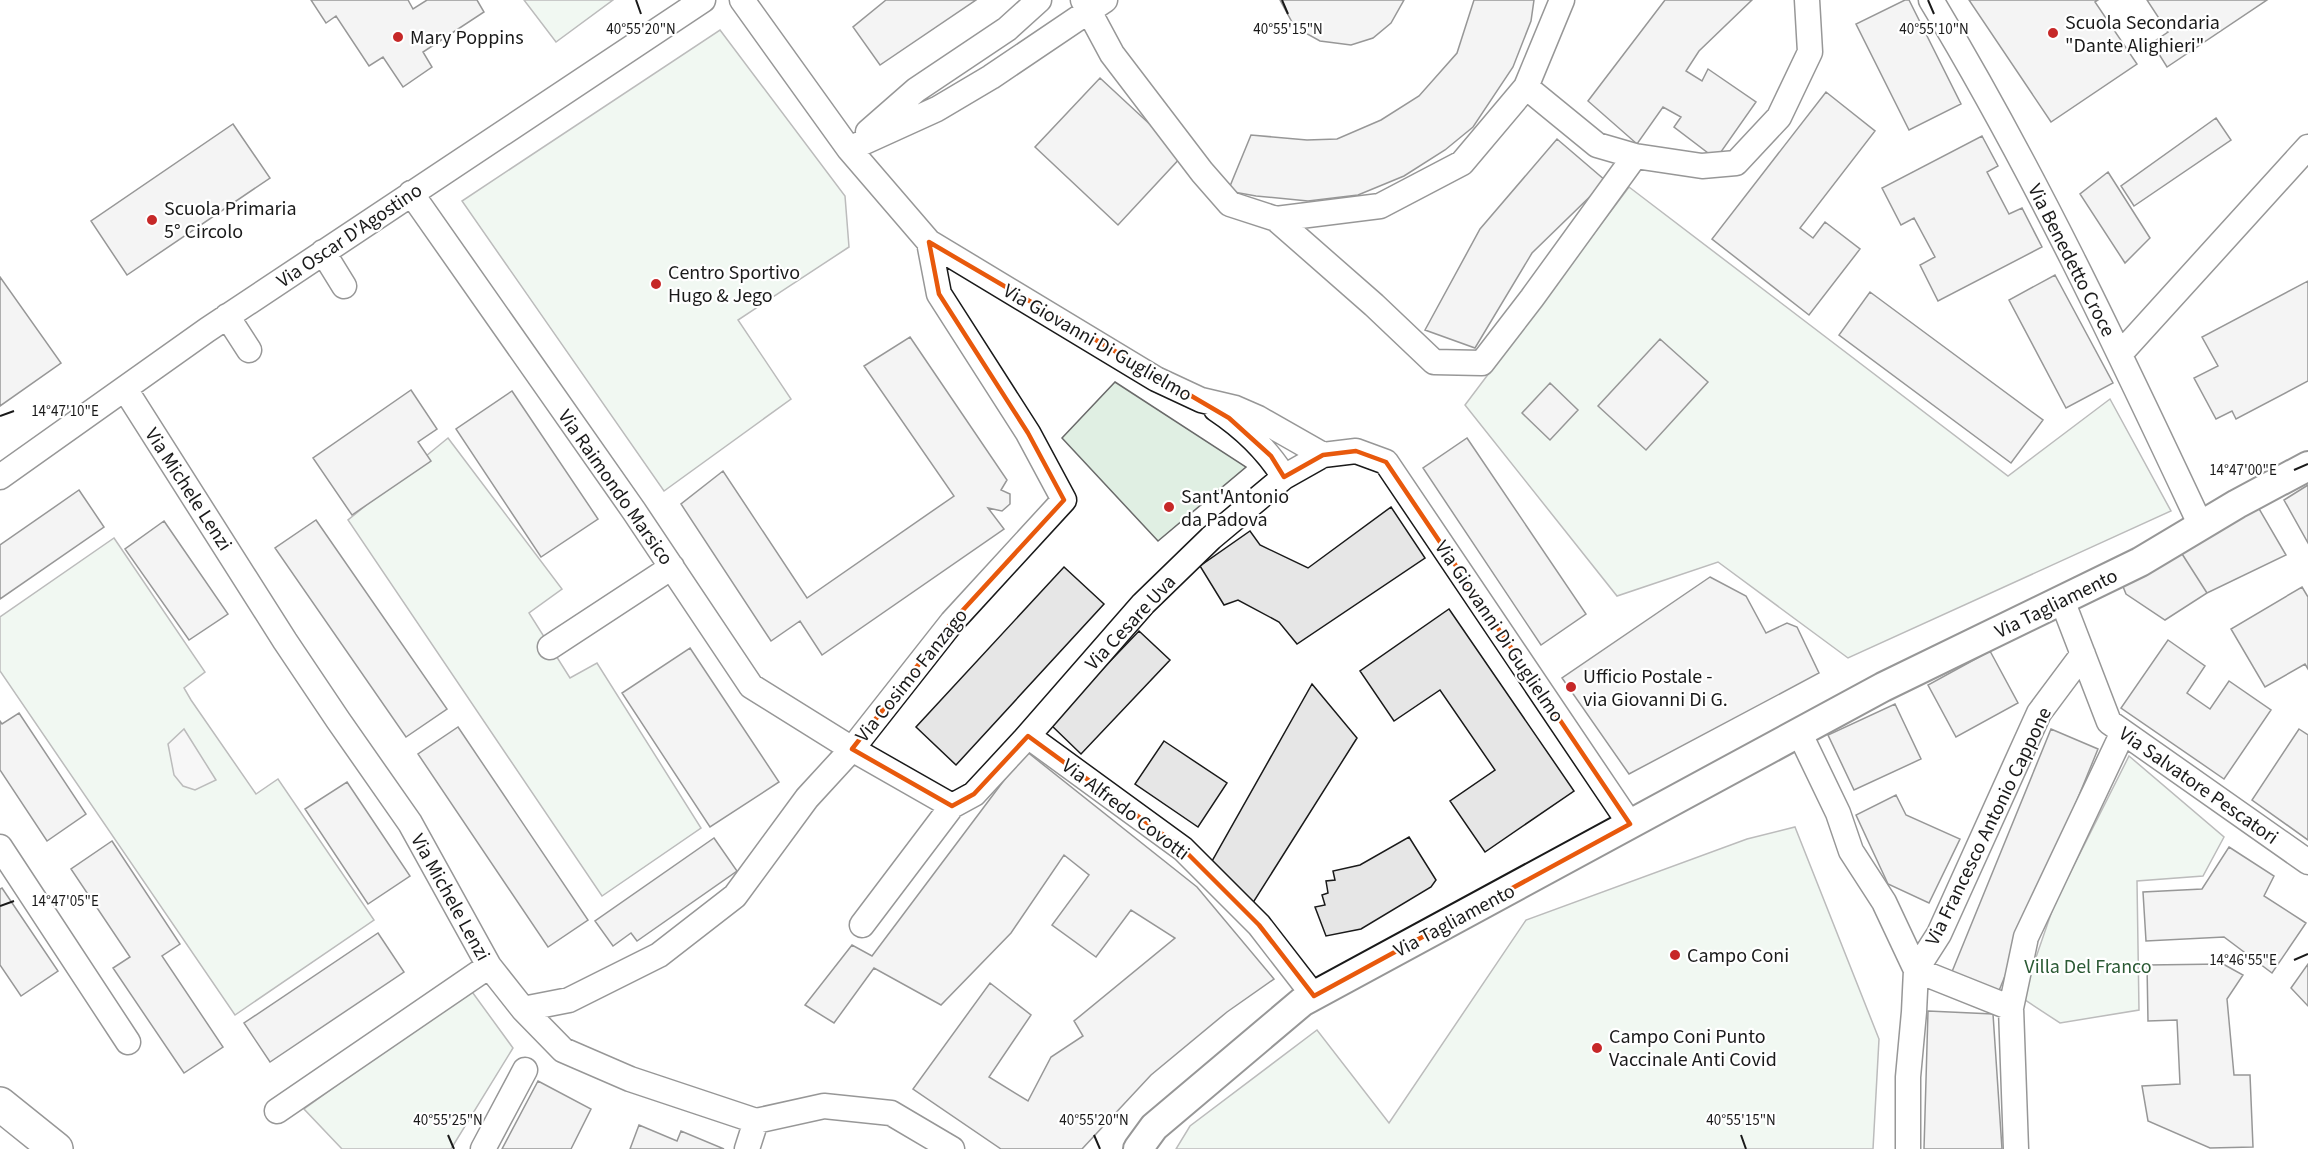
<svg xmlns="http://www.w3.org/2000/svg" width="2308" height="1149" font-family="'Source Sans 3',sans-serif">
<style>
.green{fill:#e0efe3;stroke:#6a6a6a;stroke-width:1.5}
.parking{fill:#ededed;stroke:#6a6a6a;stroke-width:1.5}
.building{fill:#e6e6e6;stroke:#1a1a1a;stroke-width:1.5}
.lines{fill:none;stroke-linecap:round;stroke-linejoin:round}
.minor-casing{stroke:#1a1a1a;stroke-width:27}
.tertiary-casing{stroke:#1a1a1a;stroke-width:32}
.secondary-casing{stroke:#1a1a1a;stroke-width:36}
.minor{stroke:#fff;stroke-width:24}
.tertiary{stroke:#fff;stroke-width:28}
.secondary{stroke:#fff;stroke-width:33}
.marked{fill:none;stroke:#e8590c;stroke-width:4.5;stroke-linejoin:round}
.ticks{fill:none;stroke:#1a1a1a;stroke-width:2}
.poi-dot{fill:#c62828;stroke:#fff;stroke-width:2}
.labels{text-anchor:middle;stroke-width:4.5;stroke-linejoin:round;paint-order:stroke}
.poi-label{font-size:20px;fill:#1a1a1a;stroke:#fff;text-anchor:start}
.street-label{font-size:20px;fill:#1a1a1a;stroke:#fff}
.park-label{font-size:20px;fill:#2b5a34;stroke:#fff}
.ticks-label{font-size:15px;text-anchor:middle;fill:#1a1a1a;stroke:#fff;stroke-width:4.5;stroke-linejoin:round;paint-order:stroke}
</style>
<rect width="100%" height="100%" fill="#fff"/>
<path class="green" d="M 524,0 L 613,0 L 556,42 Z
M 720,30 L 845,196 L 849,247 L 738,320 L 791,399 L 664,491 L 462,201 Z
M 1629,187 L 2008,476 L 2110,399 L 2171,511 L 1848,658 L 1718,562 L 1617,596 L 1465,405 Z
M 1115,382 L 1246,467 L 1158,541 L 1062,438 Z
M 448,438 L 562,589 L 529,613 L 570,678 L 597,663 L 701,828 L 602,896 L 348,520 Z
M 114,538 L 205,672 L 184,688 L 191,700 L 256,794 L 278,779 L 374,920 L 235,1015 L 0,671 L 0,617 Z
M 2129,756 L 2224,837 L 2203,876 L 2137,881 L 2139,1010 L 2060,1023 L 2022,998 L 2054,905 Z
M 1795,827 L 1879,1039 L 1873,1149 L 1176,1149 L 1190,1126 L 1317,1030 L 1389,1123 L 1526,920 L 1747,839 Z
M 470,989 L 513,1048 L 451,1149 L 342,1149 L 304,1109 Z"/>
<path class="parking" d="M 184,729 L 216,780 L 195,790 L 183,786 L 174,775 L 168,744 Z"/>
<path class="building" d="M 311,0 L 408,0 L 413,9 L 427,0 L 477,0 L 484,12 L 423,52 L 432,67 L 403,87 L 383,57 L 369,66 L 336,16 L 326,23 Z
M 886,0 L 976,0 L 880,65 L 853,27 Z
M 1280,0 L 1404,0 L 1391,23 L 1373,38 L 1351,45 L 1320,41 L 1300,30 L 1292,22 Z
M 1474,0 L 1534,0 L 1531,21 L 1513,67 L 1473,127 L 1445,150 L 1404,176 L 1358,195 L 1308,201 L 1256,196 L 1228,191 L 1251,135 L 1307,140 L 1337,139 L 1381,120 L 1419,96 L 1457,53 Z
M 1665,0 L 1752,0 L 1699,51 L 1686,71 L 1702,81 L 1708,69 L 1756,102 L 1716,159 L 1674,127 L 1681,117 L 1663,107 L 1637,144 L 1588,101 Z
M 1905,0 L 1909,0 L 1961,104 L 1909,130 L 1856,24 Z
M 1969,0 L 2098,0 L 2095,2 L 2137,64 L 2051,122 Z
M 2147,0 L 2267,0 L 2167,67 L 2152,43 L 2168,32 Z
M 1100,78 L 1183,155 L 1118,225 L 1035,147 Z
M 1826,92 L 1875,131 L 1800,228 L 1813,238 L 1825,222 L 1860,249 L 1809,315 L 1712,239 Z
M 2216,118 L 2231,140 L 2134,206 L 2121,186 Z
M 233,124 L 270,178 L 127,275 L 91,221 Z
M 1982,136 L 1998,166 L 1987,172 L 2009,214 L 2022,208 L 2042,247 L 1938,301 L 1920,265 L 1935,257 L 1914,218 L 1901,225 L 1882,188 Z
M 1557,139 L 1606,181 L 1532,253 L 1475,348 L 1425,330 L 1480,229 Z
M 2108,172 L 2150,238 L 2125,263 L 2080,194 Z
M 2055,275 L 2113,383 L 2066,408 L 2009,300 Z
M 0,277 L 61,363 L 0,406 Z
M 2308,281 L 2308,381 L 2236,419 L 2232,411 L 2216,419 L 2194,378 L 2218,366 L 2202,337 Z
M 1870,292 L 2043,420 L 2011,463 L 1839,335 Z
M 910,337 L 1007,480 L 1001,490 L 1010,494 L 1010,504 L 1002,511 L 988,508 L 1004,529 L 822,655 L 800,621 L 771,641 L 681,504 L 723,471 L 807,598 L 954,496 L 864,366 Z
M 1660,339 L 1708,382 L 1646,450 L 1598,406 Z
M 1550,383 L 1578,410 L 1550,440 L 1522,413 Z
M 411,390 L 437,429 L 418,442 L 431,461 L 352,515 L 313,458 Z
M 512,391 L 598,519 L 541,557 L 456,429 Z
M 1467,438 L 1586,614 L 1541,645 L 1423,468 Z
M 2308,485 L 2308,543 L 2284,500 Z
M 79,490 L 104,527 L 0,599 L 0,545 Z
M 1391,507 L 1425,558 L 1297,644 L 1279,622 L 1238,600 L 1224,605 L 1200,566 L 1250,531 L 1260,545 L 1308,568 Z
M 2258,507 L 2286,555 L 2207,593 L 2177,546 Z
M 316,520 L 447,709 L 406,737 L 275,548 Z
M 164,521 L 228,614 L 189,640 L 125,549 Z
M 2177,546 L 2207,593 L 2165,620 L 2126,594 L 2120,579 Z
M 1064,567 L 1104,604 L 956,765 L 916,727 Z
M 1710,577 L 1746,596 L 1766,633 L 1787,623 L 1797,627 L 1819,673 L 1629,774 L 1562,678 Z
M 2302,587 L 2308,597 L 2308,669 L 2305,664 L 2265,687 L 2231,629 Z
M 1449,609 L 1574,791 L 1485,852 L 1450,801 L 1495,770 L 1440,690 L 1394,721 L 1360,671 Z
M 1139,631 L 1170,660 L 1081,754 L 1050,724 Z
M 2168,640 L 2205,666 L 2187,693 L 2210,709 L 2229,681 L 2271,710 L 2224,779 L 2121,708 Z
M 690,648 L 779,782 L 710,827 L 622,693 Z
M 1990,651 L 2018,703 L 1956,737 L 1928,685 Z
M 1312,684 L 1357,738 L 1249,909 L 1211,863 Z
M 1895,704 L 1921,759 L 1854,790 L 1828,735 Z
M 19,713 L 86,814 L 47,841 L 0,770 L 0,721 L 2,724 Z
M 458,727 L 588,920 L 548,947 L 418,754 Z
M 2051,729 L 2098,749 L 1996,998 L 1949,979 Z
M 2299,729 L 2308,735 L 2308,840 L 2252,800 Z
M 1164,741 L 1227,783 L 1198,827 L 1135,784 Z
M 1026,751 L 1197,887 L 1274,979 L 1227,1012 L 1151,1075 L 1082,1149 L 1001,1149 L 913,1089 L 990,983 L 1031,1015 L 989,1077 L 1028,1101 L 1051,1057 L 1083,1036 L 1074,1021 L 1175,938 L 1131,910 L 1096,957 L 1052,925 L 1089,875 L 1064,855 L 1011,933 L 941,1005 L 874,968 L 834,1023 L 805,1005 L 852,945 L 872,956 Z
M 347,782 L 410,876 L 368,904 L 305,809 Z
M 1896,795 L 1906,815 L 1960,839 L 1929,903 L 1888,884 L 1856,815 Z
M 1409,837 L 1436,880 L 1431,887 L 1361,929 L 1326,936 L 1315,907 L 1325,905 L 1322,895 L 1328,893 L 1326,881 L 1335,880 L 1333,871 L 1360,865 Z
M 714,838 L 737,871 L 637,941 L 631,933 L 613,946 L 595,921 Z
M 112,841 L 180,944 L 162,956 L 223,1047 L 184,1073 L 113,968 L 130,957 L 71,869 Z
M 2229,847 L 2274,876 L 2264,896 L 2306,923 L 2272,973 L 2224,937 L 2146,941 L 2143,892 L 2202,889 Z
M 2,888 L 58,971 L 21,996 L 0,965 L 0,889 Z
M 378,933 L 404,972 L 270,1062 L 244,1023 Z
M 2223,964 L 2243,975 L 2227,999 L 2234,1075 L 2250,1075 L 2253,1147 L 2210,1148 L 2148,1121 L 2142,1086 L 2180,1084 L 2177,1020 L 2148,1021 L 2147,965 Z
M 2308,964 L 2308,1006 L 2291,988 Z
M 1928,1011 L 1993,1014 L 2002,1149 L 1924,1149 Z
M 538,1081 L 591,1109 L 571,1149 L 502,1149 Z
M 639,1125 L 677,1141 L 681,1131 L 724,1149 L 630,1149 Z"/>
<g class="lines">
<g class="minor-casing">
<path id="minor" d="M 742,0 L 849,149 L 929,242 L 1156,379 L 1201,400 L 1235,408 L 1258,418 L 1323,455 L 1356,451 L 1386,462 L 1630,824
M 1083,0 L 1112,54 L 1202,172 L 1230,204 L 1276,219 L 1380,206 L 1462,163 L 1526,87 L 1562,0
M 1931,0 C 2033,169 2117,347 2201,526
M 1526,87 L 1597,145 L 1635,156 L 1702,166 L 1736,163 L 1779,117 L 1810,52 L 1807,0
M 868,132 L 916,90 L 1007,29 L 1039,0
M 849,149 L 937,109 L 991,77 L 1105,0
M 411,193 L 634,511 L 751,686 L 852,749 L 952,806 L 974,794 L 1025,739 L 1143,604 L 1211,538 L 1284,477 L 1323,455
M 1276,219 L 1374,305 L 1434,362 L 1482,363 L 1532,298 L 1635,156
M 323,252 L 344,286
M 227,316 L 249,350
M 2120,354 L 2308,147
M 125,389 L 285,641 L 338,720 L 410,823 L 489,966 L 523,1009 L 563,1050 L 630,1079 L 756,1121 L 824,1106 L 891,1113 L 952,1149
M 1216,409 C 1243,427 1267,450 1284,477
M 0,477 L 207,330 L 703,0
M 2062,600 L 2109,722 L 2308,862
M 550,647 L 672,567
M 1799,732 L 1838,813 L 1851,851 L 1884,902 L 1916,970
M 1028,736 L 1183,849 L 1259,925 L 1314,996
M 0,847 L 128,1042
M 862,925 L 952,806
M 1916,970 L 2011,1008
M 523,1009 L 569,1000 L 659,955 L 735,896 L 807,798 L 852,749 L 952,622 L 1064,500 L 1028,433 L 939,294 L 929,242
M 277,1111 L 489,966
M 483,1149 L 525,1070
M 747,1149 L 756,1121
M 1908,1149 L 1908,1077 L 1914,1012 L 1916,970 L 1939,934 L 2039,713 L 2083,654
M 2016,1149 L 2011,1008 L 2026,937 L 2123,732"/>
</g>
<g class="tertiary-casing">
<path id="tertiary" d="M 1138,1149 L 1154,1127 L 1302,1002 L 1883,687 L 2140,562 L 2237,504 L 2308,466"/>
</g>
<g class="secondary-casing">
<path id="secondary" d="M 0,1104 L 56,1149"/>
</g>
<use href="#minor" class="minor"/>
<use href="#tertiary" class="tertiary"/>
<use href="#secondary" class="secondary"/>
</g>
<path d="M0 0H2308V1149H0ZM 929,242 L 1229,418 L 1271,456 L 1284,477 L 1323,455 L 1356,451 L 1386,462 L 1630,824 L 1314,996 L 1259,925 L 1183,849 L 1028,736 L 974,794 L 952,806 L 852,749 L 952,622 L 1064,500 L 1028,433 L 939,294 Z" fill="#fff" fill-opacity=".55" fill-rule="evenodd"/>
<path class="marked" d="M 929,242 L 1229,418 L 1271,456 L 1284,477 L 1323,455 L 1356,451 L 1386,462 L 1630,824 L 1314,996 L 1259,925 L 1183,849 L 1028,736 L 974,794 L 952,806 L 852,749 L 952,622 L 1064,500 L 1028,433 L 939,294 Z"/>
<path class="ticks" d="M 636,0 L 641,14M 1282,0 L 1288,14M 1928,0 L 1934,14M 0,416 L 14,411M 2294,470 L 2308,464M 0,906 L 14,901M 2294,960 L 2308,954M 448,1135 L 454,1149M 1094,1135 L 1100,1149M 1741,1135 L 1746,1149"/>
<g class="poi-dot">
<circle cx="2053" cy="33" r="6"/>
<circle cx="398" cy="37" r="6"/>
<circle cx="152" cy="220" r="6"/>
<circle cx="656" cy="284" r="6"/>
<circle cx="1169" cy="507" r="6"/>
<circle cx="1571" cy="687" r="6"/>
<circle cx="1675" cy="955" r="6"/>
<circle cx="1597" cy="1048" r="6"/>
</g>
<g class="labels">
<g class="poi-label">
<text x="2065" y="29">Scuola Secondaria<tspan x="2065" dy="23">"Dante Alighieri"</tspan></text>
<text x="410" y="44">Mary Poppins</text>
<text x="164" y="215">Scuola Primaria<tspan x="164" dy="23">5° Circolo</tspan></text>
<text x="668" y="279">Centro Sportivo<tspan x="668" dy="23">Hugo &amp; Jego</tspan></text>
<text x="1181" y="503">Sant'Antonio<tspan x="1181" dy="23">da Padova</tspan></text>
<text x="1583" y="683">Ufficio Postale -<tspan x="1583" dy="23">via Giovanni Di G.</tspan></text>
<text x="1687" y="962">Campo Coni</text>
<text x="1609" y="1043">Campo Coni Punto<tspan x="1609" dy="23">Vaccinale Anti Covid</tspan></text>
</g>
<g class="street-label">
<text transform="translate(349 235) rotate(-34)" y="7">Via Oscar D'Agostino</text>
<text transform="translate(2072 260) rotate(63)" y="7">Via Benedetto Croce</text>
<text transform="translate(1098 342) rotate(30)" y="7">Via Giovanni Di Guglielmo</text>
<text transform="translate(616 487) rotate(55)" y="7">Via Raimondo Marsico</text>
<text transform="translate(189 489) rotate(57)" y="7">Via Michele Lenzi</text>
<text transform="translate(2056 603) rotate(-26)" y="7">Via Tagliamento</text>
<text transform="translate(1130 622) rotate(-47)" y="7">Via Cesare Uva</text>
<text transform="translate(1500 631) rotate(56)" y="7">Via Giovanni Di Guglielmo</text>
<text transform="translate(911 675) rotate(-51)" y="7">Via Cosimo Fanzago</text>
<text transform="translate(2199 785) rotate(35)" y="7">Via Salvatore Pescatori</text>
<text transform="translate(1126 809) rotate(37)" y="7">Via Alfredo Covotti</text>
<text transform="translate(1988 826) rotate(-64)" y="7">Via Francesco Antonio Cappone</text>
<text transform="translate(451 897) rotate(61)" y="7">Via Michele Lenzi</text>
<text transform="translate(1454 920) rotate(-28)" y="7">Via Tagliamento</text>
</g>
<g class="park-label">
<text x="2088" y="973">Villa Del Franco</text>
</g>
</g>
<g class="ticks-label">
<text x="641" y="34">40°55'20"N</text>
<text x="1288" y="34">40°55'15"N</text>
<text x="1934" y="34">40°55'10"N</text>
<text x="65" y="416">14°47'10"E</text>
<text x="2243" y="475">14°47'00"E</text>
<text x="65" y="906">14°47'05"E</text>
<text x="2243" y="965">14°46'55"E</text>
<text x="448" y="1125">40°55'25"N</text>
<text x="1094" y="1125">40°55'20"N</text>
<text x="1741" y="1125">40°55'15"N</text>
</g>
</svg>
